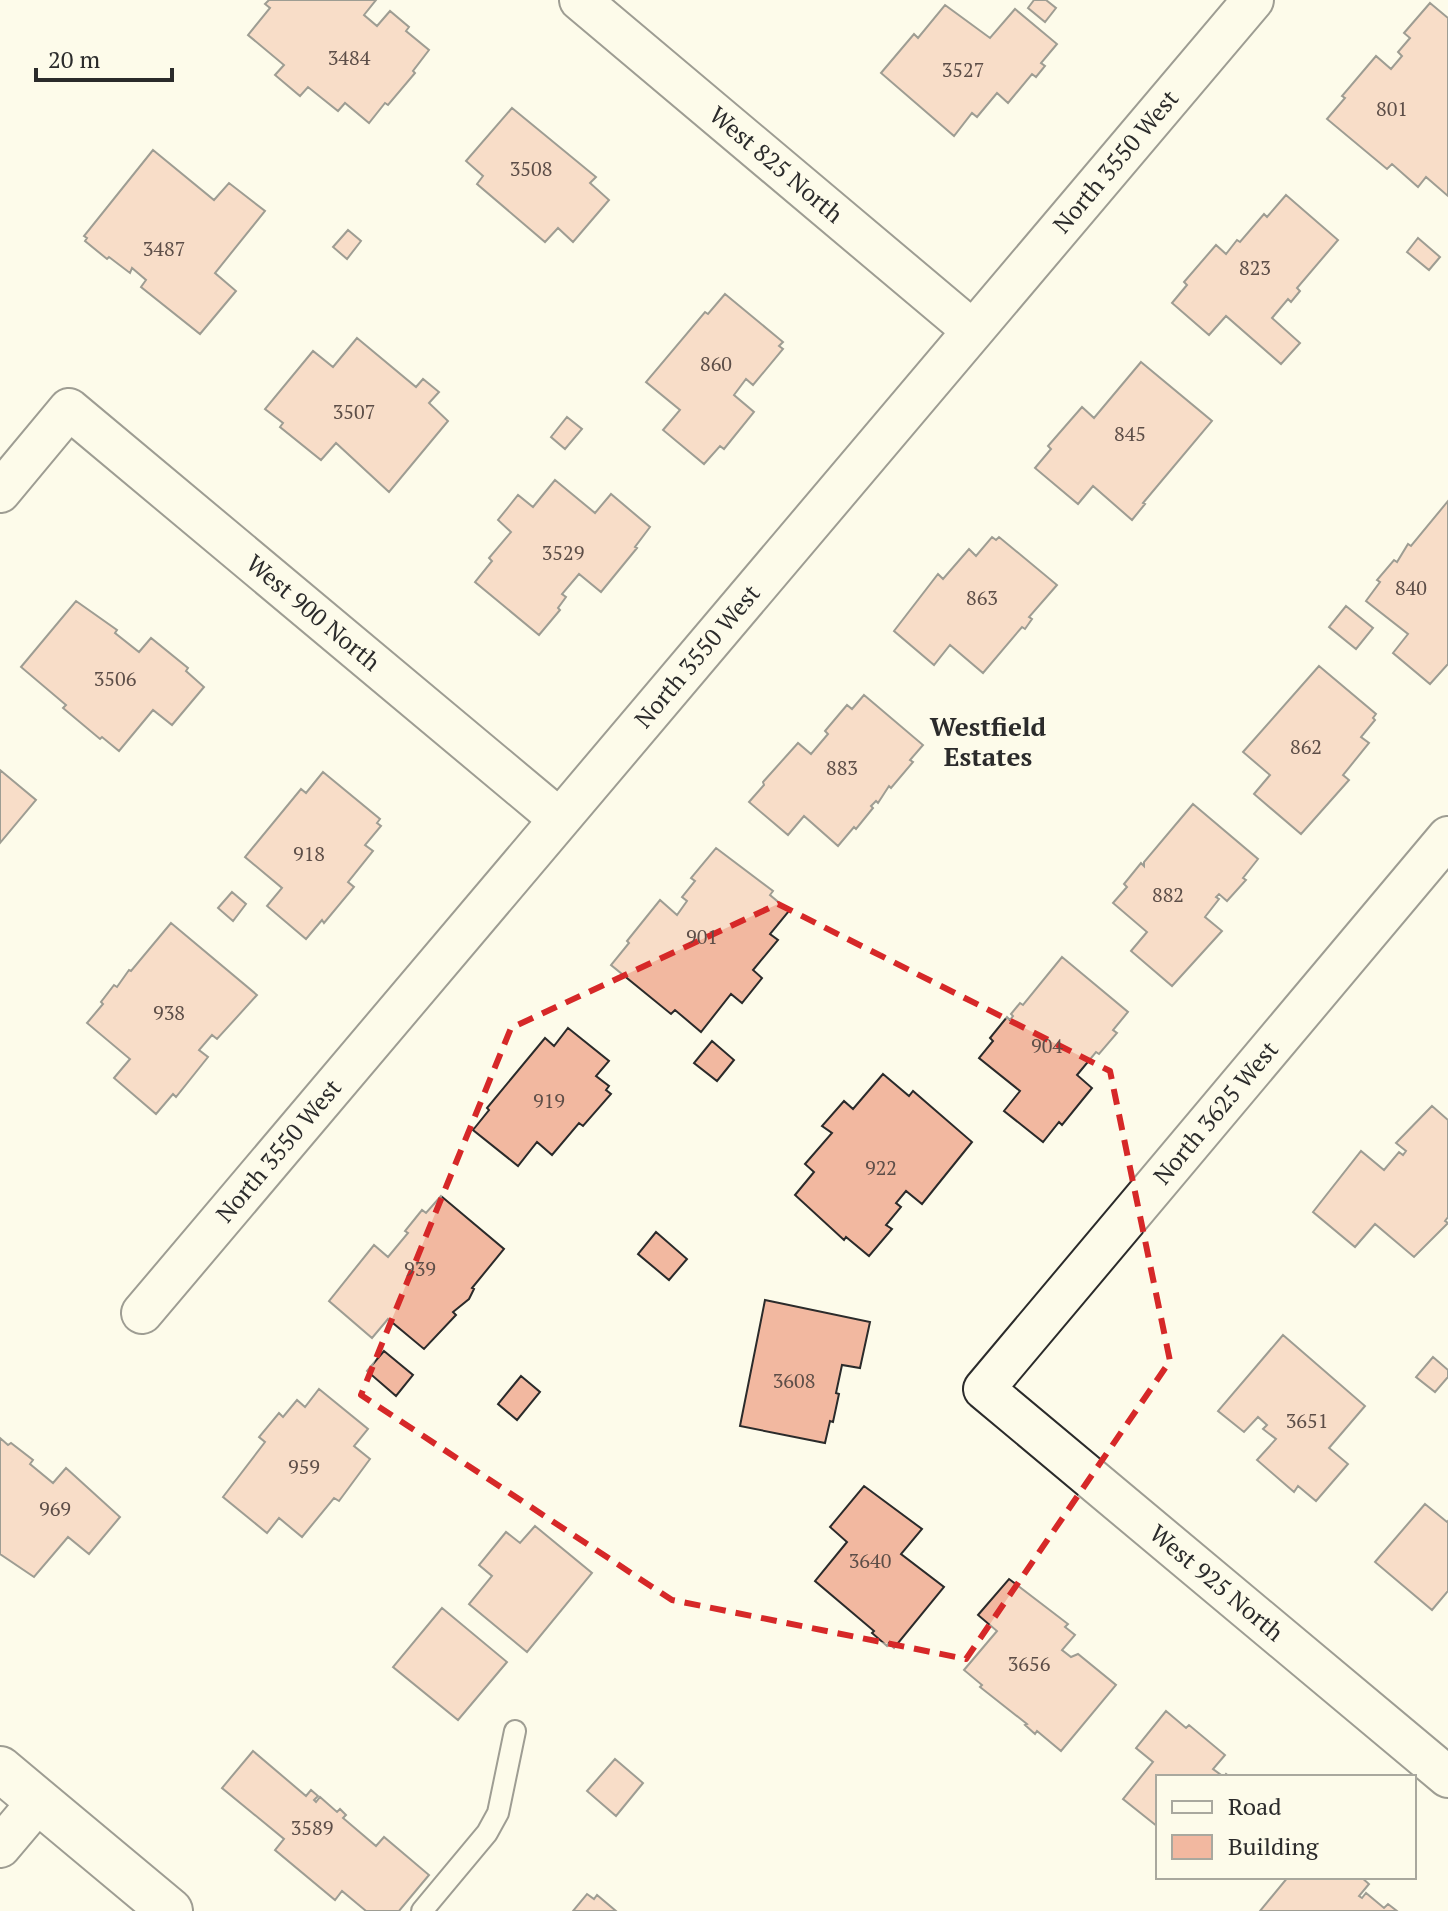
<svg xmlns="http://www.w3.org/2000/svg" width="1448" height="1911" font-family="'PT Serif',serif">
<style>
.building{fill:#f2b8a0;stroke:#2b2b2b;stroke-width:2}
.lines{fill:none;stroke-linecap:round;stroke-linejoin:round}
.service-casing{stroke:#2b2b2b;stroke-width:24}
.minor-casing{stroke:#2b2b2b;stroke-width:44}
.secondary-casing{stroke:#2b2b2b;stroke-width:48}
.service{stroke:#fdfbea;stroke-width:20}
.minor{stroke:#fdfbea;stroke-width:40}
.secondary{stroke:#fdfbea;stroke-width:44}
.marked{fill:none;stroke:#d62828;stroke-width:6;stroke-dasharray:16 10;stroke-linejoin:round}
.labels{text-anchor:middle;stroke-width:6;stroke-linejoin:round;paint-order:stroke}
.number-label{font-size:20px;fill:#5d4e48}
.street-label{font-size:24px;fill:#2b2b2b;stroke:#fdfbea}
.neighbourhood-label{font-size:26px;font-weight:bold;fill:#2b2b2b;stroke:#fdfbea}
</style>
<rect width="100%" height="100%" fill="#fdfbea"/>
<path class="building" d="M 269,0 L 376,0 L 364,15 L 377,26 L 390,11 L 409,27 L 406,31 L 429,50 L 413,71 L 415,73 L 388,105 L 385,103 L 369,123 L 345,103 L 338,111 L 308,87 L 300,96 L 275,75 L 284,65 L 248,35 L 270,8 L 265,4 Z
M 1034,0 L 1046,0 L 1056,8 L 1045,22 L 1028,8 Z
M 1430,3 L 1448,18 L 1448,196 L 1426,177 L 1418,187 L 1392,164 L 1387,169 L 1327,119 L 1345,98 L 1342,96 L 1376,56 L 1391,69 L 1402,56 L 1398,52 L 1410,38 L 1404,33 Z
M 945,5 L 990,38 L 1015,9 L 1057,44 L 1041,63 L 1045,66 L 1036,77 L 1032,74 L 1008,103 L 997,93 L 977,117 L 972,113 L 954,136 L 881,73 L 914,34 L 918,38 Z
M 512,108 L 596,177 L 590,183 L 609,200 L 573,242 L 558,228 L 545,242 L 477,184 L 483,176 L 466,161 Z
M 153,150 L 214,200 L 229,183 L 265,211 L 215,273 L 236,291 L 200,334 L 141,287 L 146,280 L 132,268 L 130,273 L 109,257 L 107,259 L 85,241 L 87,238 L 84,236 Z
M 1286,195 L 1338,240 L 1297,288 L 1300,291 L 1291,302 L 1288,299 L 1272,318 L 1300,343 L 1281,364 L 1226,316 L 1209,335 L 1172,303 L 1187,285 L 1184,282 L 1216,245 L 1226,254 L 1237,240 L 1240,242 L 1264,214 L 1267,217 Z
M 348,230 L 361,241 L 347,259 L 333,247 Z
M 1418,238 L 1440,257 L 1429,270 L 1407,252 Z
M 725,294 L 783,342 L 779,346 L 783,349 L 753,385 L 746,379 L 734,395 L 754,412 L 724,449 L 720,446 L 704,464 L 663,430 L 680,410 L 646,382 L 705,312 L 708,314 Z
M 357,338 L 416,387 L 423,379 L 439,392 L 429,403 L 448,421 L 389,492 L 336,443 L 321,460 L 280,427 L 283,423 L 265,409 L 313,351 L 333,367 Z
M 1141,362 L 1212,421 L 1143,503 L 1145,504 L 1132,520 L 1093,486 L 1078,504 L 1035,468 L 1051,449 L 1048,446 L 1082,407 L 1094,418 Z
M 567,417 L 582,429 L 565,449 L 551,437 Z
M 555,480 L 595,513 L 611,494 L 650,527 L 635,547 L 637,548 L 601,592 L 579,574 L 562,594 L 566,597 L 558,608 L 560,610 L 539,635 L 475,582 L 492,561 L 489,558 L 511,532 L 498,520 L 518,495 L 533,507 Z
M 1448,501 L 1448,664 L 1430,684 L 1393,653 L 1408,634 L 1366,601 L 1380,582 L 1377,580 L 1394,560 L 1397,562 L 1408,544 L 1411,546 Z
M 992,537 L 996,540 L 999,537 L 1057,585 L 1029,617 L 1032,619 L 1025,629 L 1022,627 L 983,673 L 950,645 L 934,665 L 894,631 L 938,574 L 943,579 L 969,549 L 976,556 Z
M 76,601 L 117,630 L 115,633 L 139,652 L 151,638 L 188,668 L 186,671 L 204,687 L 172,725 L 153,710 L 119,751 L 102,737 L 100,739 L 63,708 L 66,705 L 21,667 Z
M 1346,606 L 1373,628 L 1356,649 L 1329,627 Z
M 1319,666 L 1376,714 L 1373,718 L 1375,720 L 1361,737 L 1369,743 L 1343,775 L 1349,780 L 1301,834 L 1254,794 L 1270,775 L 1243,752 Z
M 864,695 L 923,745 L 910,760 L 913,762 L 891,788 L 889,786 L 878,803 L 876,801 L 871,806 L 873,808 L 856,829 L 854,827 L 838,846 L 804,816 L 788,835 L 749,802 L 764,785 L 763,782 L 798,743 L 811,754 L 828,734 L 825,731 L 847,705 L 852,709 Z
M 0,770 L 36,800 L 0,843 Z
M 323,772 L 380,819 L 377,823 L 381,826 L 365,845 L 373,851 L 348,882 L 354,887 L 324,923 L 322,920 L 306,939 L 267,906 L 282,888 L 245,857 L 301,789 L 306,793 Z
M 1193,804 L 1258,859 L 1243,878 L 1246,880 L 1227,901 L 1219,894 L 1216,897 L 1219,899 L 1205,917 L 1222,931 L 1172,986 L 1131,951 L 1147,932 L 1113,903 L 1127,887 L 1124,884 L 1141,863 L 1144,866 L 1144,862 Z
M 716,848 L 773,891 L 770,895 L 789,911 L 770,934 L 778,940 L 753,970 L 762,978 L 742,1003 L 731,994 L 701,1032 L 675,1010 L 671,1014 L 611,965 L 629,943 L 627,941 L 660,900 L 677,915 L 687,901 L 682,897 L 695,881 L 691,878 Z
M 232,892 L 246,904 L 233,921 L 218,908 Z
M 171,923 L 257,995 L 217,1039 L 212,1035 L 199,1050 L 208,1057 L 176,1097 L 173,1094 L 156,1114 L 114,1078 L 130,1059 L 87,1023 L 103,1004 L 101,1002 L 114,985 L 117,987 L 129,970 L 131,971 Z
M 1062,957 L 1128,1012 L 1113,1030 L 1117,1033 L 1099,1054 L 1096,1052 L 1077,1075 L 1092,1088 L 1062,1125 L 1059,1122 L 1043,1142 L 1004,1111 L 1020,1091 L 979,1058 L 993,1041 L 990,1038 L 1007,1017 L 1010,1020 L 1013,1016 L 1011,1014 L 1020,1003 L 1023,1005 Z
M 568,1028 L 609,1061 L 596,1076 L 609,1086 L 606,1090 L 611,1094 L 583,1126 L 579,1123 L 552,1155 L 537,1142 L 518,1166 L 473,1130 L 489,1110 L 487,1108 L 545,1038 L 554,1046 Z
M 712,1041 L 734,1060 L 717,1081 L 694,1063 Z
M 883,1074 L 909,1096 L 913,1091 L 972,1142 L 922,1204 L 906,1191 L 896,1203 L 901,1207 L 886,1225 L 892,1229 L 869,1256 L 846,1237 L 844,1240 L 795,1195 L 814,1172 L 805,1164 L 832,1133 L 822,1126 L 844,1101 L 853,1109 Z
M 1432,1106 L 1448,1120 L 1448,1217 L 1445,1221 L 1448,1223 L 1414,1257 L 1375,1224 L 1355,1247 L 1313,1212 L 1361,1151 L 1384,1170 L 1399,1152 L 1403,1155 L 1406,1151 L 1396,1143 Z
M 441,1196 L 504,1249 L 472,1288 L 474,1289 L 469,1299 L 453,1312 L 456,1315 L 424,1349 L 388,1319 L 372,1338 L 329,1301 L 374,1245 L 388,1257 L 408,1233 L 405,1231 L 422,1210 L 426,1213 Z
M 656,1232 L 687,1259 L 669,1280 L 638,1254 Z
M 765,1300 L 870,1322 L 860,1368 L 842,1365 L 836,1393 L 839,1394 L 833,1422 L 830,1421 L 825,1443 L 740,1426 Z
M 1283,1335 L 1365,1406 L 1329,1448 L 1348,1464 L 1316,1501 L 1298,1486 L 1294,1492 L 1257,1460 L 1276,1439 L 1263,1429 L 1267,1425 L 1258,1417 L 1244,1432 L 1218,1411 Z
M 384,1351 L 413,1375 L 396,1396 L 367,1371 Z
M 1433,1357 L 1448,1370 L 1448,1377 L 1435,1392 L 1416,1377 Z
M 521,1376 L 540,1392 L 517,1420 L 498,1404 Z
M 319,1389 L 368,1429 L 354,1446 L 370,1459 L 339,1501 L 334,1498 L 302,1537 L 279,1518 L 267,1533 L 223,1497 L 265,1442 L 259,1437 L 279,1413 L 283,1417 L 297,1400 L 305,1407 Z
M 0,1438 L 8,1445 L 11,1443 L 33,1460 L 30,1464 L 53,1483 L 66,1468 L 120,1517 L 89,1554 L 68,1537 L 34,1577 L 0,1554 Z
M 864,1486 L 922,1529 L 901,1554 L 944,1587 L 894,1648 L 889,1643 L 887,1646 L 872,1633 L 874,1631 L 815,1581 L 847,1542 L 830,1527 Z
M 1425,1504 L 1447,1522 L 1448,1521 L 1448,1591 L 1432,1610 L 1375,1562 Z
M 535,1526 L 592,1573 L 527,1652 L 469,1604 L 492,1576 L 479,1565 L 506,1532 L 520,1543 Z
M 1009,1579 L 1068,1624 L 1065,1627 L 1075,1635 L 1062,1650 L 1071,1657 L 1078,1654 L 1116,1685 L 1061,1751 L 1037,1731 L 1035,1734 L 1025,1725 L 1027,1724 L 980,1687 L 982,1685 L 964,1670 L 997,1631 L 978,1615 Z
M 442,1608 L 507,1662 L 458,1720 L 393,1667 Z
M 1166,1711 L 1186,1728 L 1189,1725 L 1225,1755 L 1213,1769 L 1224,1777 L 1226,1774 L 1230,1777 L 1158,1777 L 1158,1827 L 1123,1799 L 1153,1762 L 1136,1748 Z
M 253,1751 L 306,1796 L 311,1790 L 318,1796 L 314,1800 L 316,1802 L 320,1797 L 337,1812 L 340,1809 L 346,1815 L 343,1818 L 376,1846 L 384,1837 L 429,1875 L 399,1911 L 366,1911 L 342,1891 L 335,1900 L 275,1850 L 284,1839 L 222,1788 Z
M 615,1759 L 643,1783 L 616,1816 L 587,1791 Z
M 1288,1877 L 1361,1877 L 1369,1884 L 1359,1896 L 1362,1898 L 1366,1893 L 1384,1908 L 1388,1904 L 1397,1911 L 1260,1911 Z
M 587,1894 L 594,1899 L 597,1895 L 616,1911 L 573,1911 Z"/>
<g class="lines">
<g class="service-casing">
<path id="service" d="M 422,1911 L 487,1833 L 498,1813 L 515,1731"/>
</g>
<g class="minor-casing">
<g id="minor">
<path id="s1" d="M 580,0 L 972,330"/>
<path id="s2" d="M 0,492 L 69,409 L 558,818"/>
<path id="s3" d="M 1448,837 L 984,1389 L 1448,1777"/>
<path id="s4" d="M 142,1313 L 1253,0"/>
<path d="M 0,1847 L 38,1802"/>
</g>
</g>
<g class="secondary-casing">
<path id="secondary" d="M 0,1769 L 170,1911"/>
</g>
<use href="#service" class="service"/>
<use href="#minor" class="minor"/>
<use href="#secondary" class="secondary"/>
</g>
<path d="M0 0H1448V1911H0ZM 778,904 L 1110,1071 L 1170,1361 L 966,1659 L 672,1600 L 361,1395 L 511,1028 Z" fill="#fdfbea" fill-opacity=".55" fill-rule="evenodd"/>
<path class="marked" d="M 778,904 L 1110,1071 L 1170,1361 L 966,1659 L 672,1600 L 361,1395 L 511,1028 Z"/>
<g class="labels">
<g class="number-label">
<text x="349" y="65">3484</text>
<text x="963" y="77">3527</text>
<text x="1392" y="116">801</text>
<text x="531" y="176">3508</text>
<text x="164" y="256">3487</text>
<text x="1255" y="275">823</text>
<text x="716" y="371">860</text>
<text x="354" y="419">3507</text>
<text x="1130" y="441">845</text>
<text x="563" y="560">3529</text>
<text x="1411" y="595">840</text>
<text x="982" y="605">863</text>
<text x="115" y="686">3506</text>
<text x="1306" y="754">862</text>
<text x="842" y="775">883</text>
<text x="309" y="861">918</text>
<text x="1168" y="902">882</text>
<text x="702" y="944">901</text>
<text x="169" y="1020">938</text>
<text x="1047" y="1053">904</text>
<text x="549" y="1108">919</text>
<text x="881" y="1175">922</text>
<text x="420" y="1276">939</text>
<text x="794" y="1388">3608</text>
<text x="1307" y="1428">3651</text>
<text x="304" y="1474">959</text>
<text x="55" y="1516">969</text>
<text x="870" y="1568">3640</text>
<text x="1029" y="1671">3656</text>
<text x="312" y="1835">3589</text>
</g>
<g class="street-label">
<text dy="8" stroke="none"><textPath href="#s4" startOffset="1508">North 3550 West</textPath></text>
<text dy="8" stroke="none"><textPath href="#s1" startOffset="256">West 825 North</textPath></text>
<text dy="8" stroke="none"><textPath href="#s2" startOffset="426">West 900 North</textPath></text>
<text dy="8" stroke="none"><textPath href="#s4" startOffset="860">North 3550 West</textPath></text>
<text transform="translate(1216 1113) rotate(-50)" y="8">North 3625 West</text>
<text dy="8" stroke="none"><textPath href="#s4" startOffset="212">North 3550 West</textPath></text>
<text dy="8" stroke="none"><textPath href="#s3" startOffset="1024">West 925 North</textPath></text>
</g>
<g class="neighbourhood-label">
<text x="988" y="736">Westfield<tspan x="988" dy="30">Estates</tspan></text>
</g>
</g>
<rect x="1156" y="1775" width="260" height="104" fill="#fdfbea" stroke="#a9a89e" stroke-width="2"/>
<rect x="1172" y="1801" width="40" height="12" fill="#fdfbea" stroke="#a9a89e" stroke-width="2"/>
<text x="1228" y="1815" font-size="24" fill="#2b2b2b">Road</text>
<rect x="1172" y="1835" width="40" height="24" fill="#f2b8a0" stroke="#a9a89e" stroke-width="2"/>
<text x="1228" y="1855" font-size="24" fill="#2b2b2b">Building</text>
<path d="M36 68v12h136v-12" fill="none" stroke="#2b2b2b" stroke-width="4"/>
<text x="48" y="68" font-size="24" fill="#2b2b2b" stroke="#fdfbea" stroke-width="6" paint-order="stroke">20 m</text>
</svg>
